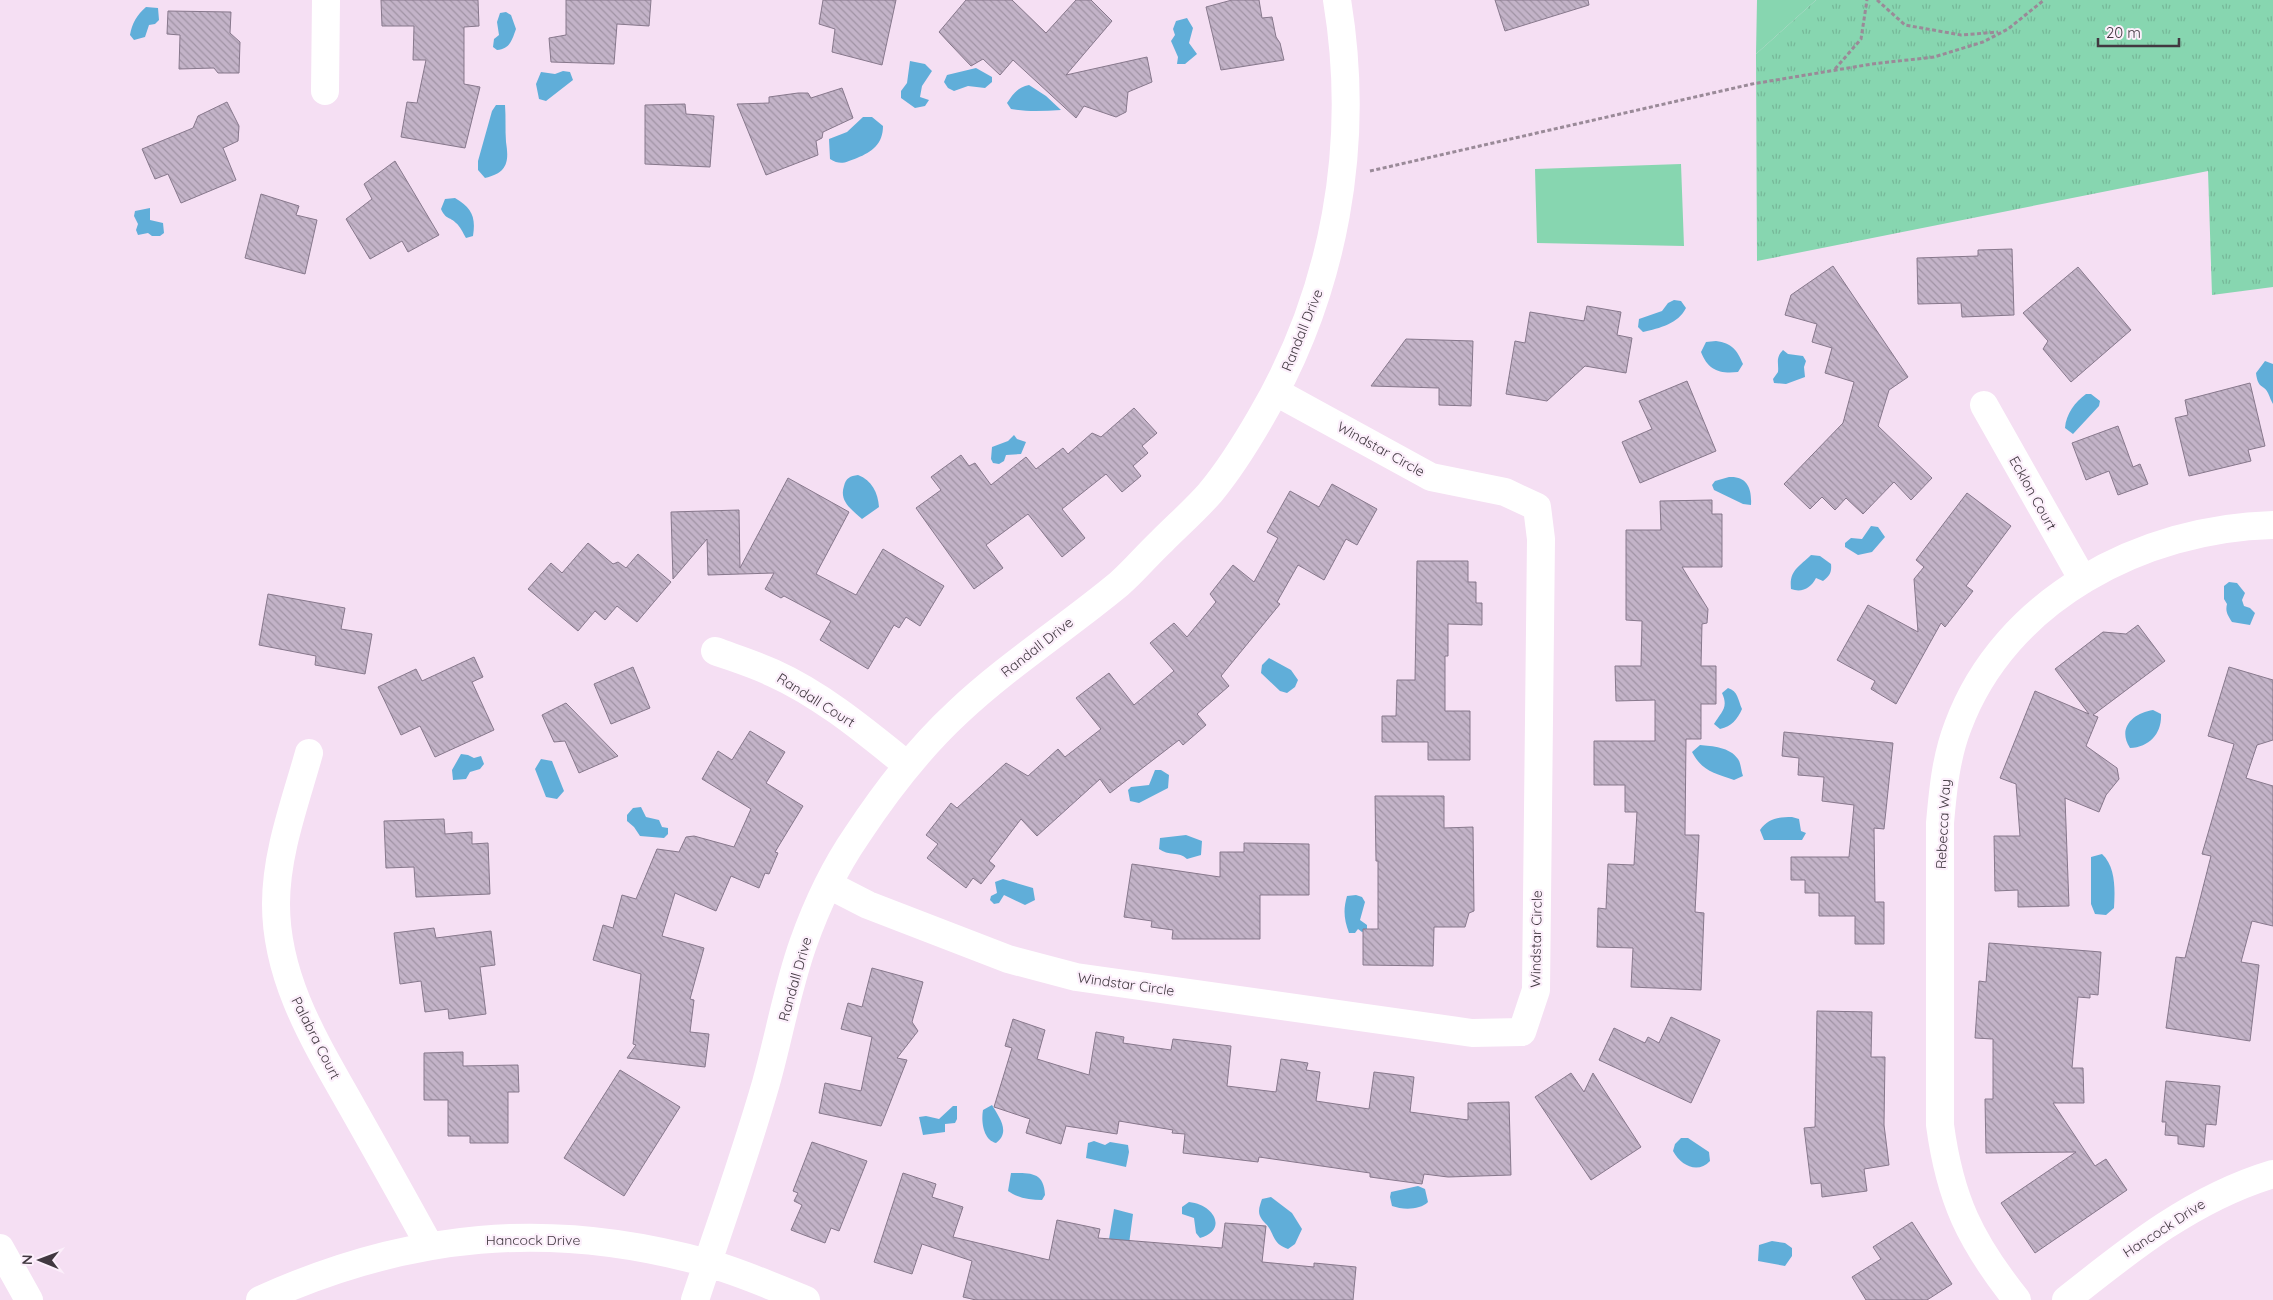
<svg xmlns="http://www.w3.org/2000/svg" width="2273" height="1300" font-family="Quicksand,sans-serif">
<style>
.grass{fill:url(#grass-tufts)}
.park{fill:#87d6b0}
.water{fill:#60aed9}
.building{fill:url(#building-back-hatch);stroke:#87788c}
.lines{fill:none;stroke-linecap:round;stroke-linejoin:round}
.path{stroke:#9a8a98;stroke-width:3;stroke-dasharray:4 2.5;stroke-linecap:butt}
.minor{stroke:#fff;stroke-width:28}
.labels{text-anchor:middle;stroke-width:4.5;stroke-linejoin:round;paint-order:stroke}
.street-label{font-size:14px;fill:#413840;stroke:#fceffb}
</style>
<defs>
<pattern id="grass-tufts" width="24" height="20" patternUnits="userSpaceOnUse" patternTransform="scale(1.25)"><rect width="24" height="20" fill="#87d6b0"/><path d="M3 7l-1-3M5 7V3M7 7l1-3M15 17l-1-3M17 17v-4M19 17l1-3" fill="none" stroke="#76b898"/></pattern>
<pattern id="building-back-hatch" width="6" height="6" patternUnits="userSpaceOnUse" patternTransform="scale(1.25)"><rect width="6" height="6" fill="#c3b3c8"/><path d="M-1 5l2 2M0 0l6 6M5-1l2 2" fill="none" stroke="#a093a4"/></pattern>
</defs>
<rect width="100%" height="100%" fill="#f5dff3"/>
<path class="grass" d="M 1816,0 L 2273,0 L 2273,287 L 2212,295 L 2208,171 L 1757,261 L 1756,54 Z"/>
<path class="park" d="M 1757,0 L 1816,0 L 1756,54 Z
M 1681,164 L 1684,246 L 1537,243 L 1535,169 Z"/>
<path class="water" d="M 146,7 L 158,8 L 159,20 L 155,24 L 149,25 L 145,37 L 134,40 L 130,35 C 132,23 137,15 146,7 Z
M 506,12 L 511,15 L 516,29 C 512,40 510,49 497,50 L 493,47 L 494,39 L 499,35 L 497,22 L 500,13 Z
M 1187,18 L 1193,28 L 1189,43 L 1197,54 L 1185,64 L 1177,64 L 1178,57 L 1171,41 L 1175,35 L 1173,29 L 1176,21 Z
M 910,61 L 925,64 L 932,71 L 922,86 L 920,97 L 929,100 L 925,106 L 915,108 L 901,98 L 901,91 L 907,83 Z
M 976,68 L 992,77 L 992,82 L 985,88 L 968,86 L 954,91 L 948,88 L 944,82 L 947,75 Z
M 563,71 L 570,72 L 573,80 L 546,101 L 539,99 L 536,84 L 541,72 L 555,74 Z
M 1029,85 L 1046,96 L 1061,110 C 1044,111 1027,112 1011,109 L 1007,103 C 1013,94 1018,87 1029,85 Z
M 496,105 L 505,105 C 506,117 505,130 506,142 C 509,161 508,173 485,178 L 478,170 L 478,161 L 492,111 Z
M 863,117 L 872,117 L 883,126 C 883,144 872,152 857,158 C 846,162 841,166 830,159 L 829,139 L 847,132 Z
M 455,198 C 472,208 476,217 473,236 L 466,238 C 463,233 460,226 456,223 C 449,216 446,220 441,209 L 445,199 Z
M 150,208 L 150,220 L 163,223 L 164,233 L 160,236 L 152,236 L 148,233 L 138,235 L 136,230 L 138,224 L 134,216 L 135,211 Z
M 1674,300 L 1681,301 L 1686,308 C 1678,324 1660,328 1643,332 L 1638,327 L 1639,319 L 1662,311 L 1668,303 Z
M 1716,341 C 1732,343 1737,350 1743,364 L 1738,372 C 1719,374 1708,370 1701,352 L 1706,342 Z
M 1783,350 L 1788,354 L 1803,356 L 1806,361 L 1804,367 L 1805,377 L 1786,384 L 1774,383 L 1773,379 L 1778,372 C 1779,363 1775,358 1783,350 Z
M 2265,361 L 2273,364 L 2273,404 C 2271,401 2270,397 2268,393 C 2264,384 2258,390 2256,373 Z
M 2086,394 L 2091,394 L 2100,401 L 2099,406 L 2073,434 L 2065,428 C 2066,414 2075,402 2086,394 Z
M 1014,435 L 1017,439 L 1026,442 L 1021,454 L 1006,455 L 1004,461 L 999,464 L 993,463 L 991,459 L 992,447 L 1008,441 Z
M 858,475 C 872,480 878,493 879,507 L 862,519 C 851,509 839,501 844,486 C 846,478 850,476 858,475 Z
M 1729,477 C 1747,476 1752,488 1751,505 L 1743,504 L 1714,490 L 1712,485 L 1715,481 Z
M 1871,526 L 1878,527 L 1885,537 L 1872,552 L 1858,555 L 1845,547 L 1845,543 L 1851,538 L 1862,539 Z
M 1811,555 L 1820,556 L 1831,564 C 1832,573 1829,576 1823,581 L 1816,578 C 1811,588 1802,593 1791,589 C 1789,570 1799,567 1811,555 Z
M 2229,582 L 2237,583 L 2245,593 L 2242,600 L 2244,606 L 2250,608 L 2255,613 L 2250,625 L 2232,622 C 2228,615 2225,612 2227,604 L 2224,599 L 2224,586 Z
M 1269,658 L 1291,670 L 1298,680 L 1295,687 L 1287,693 L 1280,691 L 1261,673 L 1262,665 Z
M 1728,688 C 1738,691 1738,700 1742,709 C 1737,720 1732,726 1720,729 L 1714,724 C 1721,712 1729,708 1722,693 Z
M 2153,710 L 2161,714 C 2162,733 2150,747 2130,748 C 2117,728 2133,713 2153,710 Z
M 1700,745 C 1712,746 1730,747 1738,759 C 1741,763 1741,771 1743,776 L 1734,780 C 1714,773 1702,771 1692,752 Z
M 461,754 L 468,755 L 474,758 L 481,756 L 484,764 L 480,769 L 470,772 L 466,779 L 453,780 L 452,770 Z
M 541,759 L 552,761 L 564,791 L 557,799 L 546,797 L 535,769 Z
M 1155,770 L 1161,770 L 1169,775 L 1168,788 L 1139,803 L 1130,801 L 1128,790 L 1131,787 L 1149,785 Z
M 641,807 L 646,817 L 659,820 L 662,827 L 668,828 L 668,834 L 664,838 L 640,836 L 634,827 L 627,821 L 627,815 L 633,808 Z
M 1792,817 L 1799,819 L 1801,831 L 1806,833 L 1802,840 L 1764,840 L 1760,830 C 1768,818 1780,817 1792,817 Z
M 1186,835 L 1202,841 L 1201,855 L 1187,859 C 1179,851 1168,856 1159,849 L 1160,838 Z
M 2102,854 C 2116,867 2115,890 2114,908 L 2106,915 L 2095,914 L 2091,904 L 2091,857 Z
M 1003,879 L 1033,888 L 1035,900 L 1025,905 L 1004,895 L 999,903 L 994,904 L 990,900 L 991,896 L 997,893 L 995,882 Z
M 1356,895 L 1362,897 L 1365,902 L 1360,920 L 1367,925 L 1367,929 L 1362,932 L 1358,929 L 1355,933 L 1349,933 C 1344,919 1343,910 1347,896 Z
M 992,1105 C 999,1117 1011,1132 996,1143 C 983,1140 981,1121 983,1110 Z
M 953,1106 L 957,1106 L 957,1119 L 955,1123 L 945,1124 L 945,1132 L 923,1135 L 919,1117 L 926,1116 L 939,1119 Z
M 1681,1138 L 1688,1138 L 1709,1152 L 1710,1161 C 1698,1174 1681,1166 1673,1151 L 1675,1144 Z
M 1094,1141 L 1105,1145 L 1110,1142 L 1128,1145 L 1129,1152 L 1126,1167 L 1086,1158 L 1088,1143 Z
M 1011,1173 C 1031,1173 1044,1172 1045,1195 L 1042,1200 C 1030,1200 1018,1198 1008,1191 Z
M 1418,1186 L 1425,1189 L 1428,1202 C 1420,1210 1403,1210 1392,1206 L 1390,1197 L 1391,1192 Z
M 1271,1197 L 1292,1213 L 1302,1229 L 1295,1244 L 1288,1249 C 1272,1243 1275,1235 1267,1225 C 1263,1221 1259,1217 1259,1211 C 1259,1207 1261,1202 1262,1199 Z
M 1189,1202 C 1216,1205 1227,1231 1200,1238 L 1196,1233 L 1194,1218 L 1182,1214 L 1182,1207 Z
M 1114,1209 L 1133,1214 L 1127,1259 L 1108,1245 Z
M 1772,1241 L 1785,1243 L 1792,1248 L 1792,1256 L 1785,1266 L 1758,1261 L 1759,1245 Z"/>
<path class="building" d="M 381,0 L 478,0 L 479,26 L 464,27 L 464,84 L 480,87 L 465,148 L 401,137 L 407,102 L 417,103 L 426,60 L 413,60 L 414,26 L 382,26 Z
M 566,0 L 651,0 L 649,26 L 617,24 L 614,64 L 551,62 L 549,38 L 566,35 Z
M 823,0 L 896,0 L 882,65 L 832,52 L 835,29 L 819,24 Z
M 966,0 L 1012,0 L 1046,33 L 1076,0 L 1091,0 L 1112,21 L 1066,75 L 1147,57 L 1152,82 L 1128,92 L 1126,112 L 1116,117 L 1084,106 L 1076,118 L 1013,60 L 1000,75 L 983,59 L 971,66 L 951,45 L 939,32 Z
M 1232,0 L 1259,0 L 1262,18 L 1272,17 L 1276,37 L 1280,43 L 1284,60 L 1221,70 L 1206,7 Z
M 1495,0 L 1588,0 L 1589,5 L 1505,31 Z
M 168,11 L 231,12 L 230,33 L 240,42 L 239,73 L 218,73 L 214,68 L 179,69 L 180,35 L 167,34 Z
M 842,88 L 853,118 L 823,132 L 822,138 L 816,141 L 818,155 L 766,175 L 737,104 L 769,103 L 769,97 L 798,93 L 808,93 L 811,98 Z
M 227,102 L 239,126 L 238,141 L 223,148 L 236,180 L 181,203 L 168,174 L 155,179 L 142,149 L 193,128 L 198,116 Z
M 685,104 L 686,114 L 714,116 L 710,167 L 645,164 L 645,105 Z
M 395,161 L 439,235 L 408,252 L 402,241 L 370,259 L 346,219 L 372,199 L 364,184 Z
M 261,194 L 299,206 L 296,215 L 317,220 L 305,274 L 245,258 Z
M 2012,249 L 2014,315 L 1962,317 L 1961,303 L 1918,304 L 1917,258 L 1978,256 L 1978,250 Z
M 1833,266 L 1908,377 L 1889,390 L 1878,426 L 1932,478 L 1911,500 L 1894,482 L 1863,514 L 1846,498 L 1835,510 L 1822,497 L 1810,509 L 1784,484 L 1843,423 L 1854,382 L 1825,373 L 1832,348 L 1812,342 L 1817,324 L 1785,315 L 1791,295 Z
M 2078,267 L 2131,330 L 2071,382 L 2043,349 L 2048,341 L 2023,313 Z
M 1587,306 L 1621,312 L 1617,335 L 1632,338 L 1626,373 L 1585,366 L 1547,401 L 1506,394 L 1515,341 L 1525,343 L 1530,312 L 1584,321 Z
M 1406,339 L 1473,341 L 1471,406 L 1439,405 L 1439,388 L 1371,386 Z
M 1687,381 L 1716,451 L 1640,483 L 1622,442 L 1652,429 L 1639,401 Z
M 2250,383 L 2265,446 L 2248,450 L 2251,461 L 2189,476 L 2175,418 L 2188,415 L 2185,400 Z
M 1134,408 L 1157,433 L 1142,446 L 1148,453 L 1133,466 L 1141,476 L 1122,492 L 1106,474 L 1062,509 L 1085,538 L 1062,557 L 1028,514 L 986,545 L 1003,568 L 974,589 L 916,508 L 941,490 L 931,477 L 961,455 L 969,466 L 975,463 L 991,485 L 1026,457 L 1036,469 L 1063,448 L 1068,454 L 1092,433 L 1101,437 Z
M 2118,426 L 2133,467 L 2140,464 L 2148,484 L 2118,495 L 2109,471 L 2086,480 L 2072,443 Z
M 788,478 L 849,512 L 816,574 L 856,595 L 883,549 L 944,586 L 920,626 L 906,617 L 899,628 L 894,625 L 868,669 L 820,640 L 831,621 L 784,596 L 781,598 L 765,589 L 774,573 L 708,575 L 707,539 L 673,579 L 671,512 L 739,510 L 740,568 Z
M 1332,484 L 1377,509 L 1357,545 L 1346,539 L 1324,580 L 1298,565 L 1277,602 L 1280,604 L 1221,676 L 1229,686 L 1197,714 L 1206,725 L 1183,745 L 1179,740 L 1110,793 L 1100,779 L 1037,836 L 1021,819 L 989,861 L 995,866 L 981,884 L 973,878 L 966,888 L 927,858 L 938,844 L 926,835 L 951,803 L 957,808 L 1006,763 L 1028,776 L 1058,749 L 1065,757 L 1101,729 L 1076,698 L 1109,673 L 1134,705 L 1174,671 L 1150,643 L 1174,623 L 1187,637 L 1216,602 L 1210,594 L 1233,565 L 1254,582 L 1278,538 L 1267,532 L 1290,491 L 1319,507 Z
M 1967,493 L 2011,526 L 1966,586 L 1973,591 L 1945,627 L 1941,623 L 1896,704 L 1871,689 L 1875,681 L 1837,660 L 1868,605 L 1918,632 L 1914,579 L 1924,567 L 1916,560 Z
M 1712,500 L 1712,514 L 1722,514 L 1722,567 L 1682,567 L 1708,609 L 1707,623 L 1702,624 L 1701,666 L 1716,666 L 1716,704 L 1701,704 L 1701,739 L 1686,739 L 1685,835 L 1699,835 L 1695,912 L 1704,913 L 1701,990 L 1631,987 L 1633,948 L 1597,947 L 1598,908 L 1606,909 L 1608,864 L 1634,865 L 1637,812 L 1625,812 L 1625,785 L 1594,785 L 1594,741 L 1655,741 L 1655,700 L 1616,701 L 1615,666 L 1641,666 L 1642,621 L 1626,620 L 1626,530 L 1661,530 L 1660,501 Z
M 588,543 L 613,564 L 618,562 L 626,568 L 638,554 L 671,582 L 637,622 L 617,606 L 605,620 L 595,611 L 578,631 L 528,589 L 551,563 L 562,573 Z
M 1417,561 L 1468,561 L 1468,582 L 1476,582 L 1476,603 L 1482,603 L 1482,625 L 1448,624 L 1448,656 L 1445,656 L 1445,711 L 1470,711 L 1470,760 L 1428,760 L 1428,742 L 1382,742 L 1382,716 L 1396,716 L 1397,680 L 1415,680 Z
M 268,594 L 345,608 L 341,629 L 372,634 L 365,674 L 315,665 L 316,656 L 259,645 Z
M 2138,625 L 2165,661 L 2093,715 L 2098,717 L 2086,746 L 2117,768 L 2119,779 L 2106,795 L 2099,812 L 2065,798 L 2069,906 L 2018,907 L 2018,890 L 1995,891 L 1994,836 L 2020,836 L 2016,784 L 2000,778 L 2035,691 L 2089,714 L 2055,669 L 2103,632 L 2126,634 Z
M 474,657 L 483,677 L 472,682 L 494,730 L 435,757 L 420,726 L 401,735 L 378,687 L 416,669 L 422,681 Z
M 633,667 L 650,708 L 611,724 L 594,684 Z
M 2229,667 L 2273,680 L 2273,740 L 2257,745 L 2246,778 L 2273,786 L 2273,926 L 2252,921 L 2241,962 L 2259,965 L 2250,1041 L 2166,1028 L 2176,957 L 2185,958 L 2211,856 L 2202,854 L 2234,744 L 2208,736 Z
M 566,703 L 618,756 L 579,773 L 565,741 L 554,742 L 542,715 Z
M 750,731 L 785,752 L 766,783 L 803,806 L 775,852 L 778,853 L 769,874 L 765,873 L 759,888 L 731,876 L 716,911 L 675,893 L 662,936 L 704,948 L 690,999 L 694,1000 L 690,1032 L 709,1034 L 705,1067 L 627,1058 L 636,1045 L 633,1044 L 641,974 L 593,960 L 603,925 L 613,928 L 622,895 L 636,899 L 657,849 L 679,852 L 686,837 L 694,836 L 734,847 L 751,809 L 702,779 L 718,751 L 732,760 Z
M 1784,732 L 1893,743 L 1884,829 L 1874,828 L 1875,902 L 1884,902 L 1884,944 L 1855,944 L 1855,916 L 1819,916 L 1819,893 L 1805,893 L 1805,880 L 1791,880 L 1791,857 L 1849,857 L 1854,805 L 1822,801 L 1824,777 L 1798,775 L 1799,758 L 1782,756 Z
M 1375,796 L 1444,796 L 1444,828 L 1473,827 L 1474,911 L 1469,913 L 1465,927 L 1434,927 L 1433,966 L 1363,965 L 1363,929 L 1378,929 L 1378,861 L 1376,861 Z
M 444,819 L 445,834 L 472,832 L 472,844 L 488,843 L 490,894 L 416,897 L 414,867 L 386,868 L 384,821 Z
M 1244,843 L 1309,844 L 1309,895 L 1260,895 L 1260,939 L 1172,939 L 1173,930 L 1151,927 L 1152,921 L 1124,917 L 1132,864 L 1220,877 L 1220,852 L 1244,852 Z
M 434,928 L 436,938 L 491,931 L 495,965 L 480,967 L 486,1014 L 449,1019 L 448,1009 L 425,1012 L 421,981 L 400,984 L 394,933 Z
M 1989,943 L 2101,952 L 2098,995 L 2090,994 L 2090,998 L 2078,997 L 2072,1068 L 2083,1068 L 2084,1103 L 2053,1103 L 2095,1166 L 2106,1159 L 2127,1190 L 2035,1253 L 2001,1203 L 2076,1152 L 1986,1153 L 1985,1099 L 1993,1099 L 1993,1039 L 1975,1038 L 1979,981 L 1986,982 Z
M 872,968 L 923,982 L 912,1022 L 918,1031 L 897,1058 L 907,1060 L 881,1126 L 819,1113 L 825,1083 L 861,1091 L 872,1037 L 841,1029 L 848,1003 L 862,1007 Z
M 1817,1011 L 1872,1012 L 1871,1057 L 1885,1057 L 1884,1125 L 1889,1165 L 1864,1169 L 1867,1191 L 1822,1197 L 1821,1183 L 1811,1184 L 1804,1128 L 1815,1127 Z
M 1671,1017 L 1720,1040 L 1691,1103 L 1599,1060 L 1614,1028 L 1645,1043 L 1648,1037 L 1659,1043 Z
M 1013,1019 L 1045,1030 L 1037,1059 L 1089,1075 L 1096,1032 L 1124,1037 L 1123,1043 L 1171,1050 L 1173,1039 L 1231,1046 L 1227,1086 L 1276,1092 L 1281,1059 L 1308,1063 L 1306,1070 L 1320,1072 L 1316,1101 L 1369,1109 L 1374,1072 L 1414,1077 L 1410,1112 L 1468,1120 L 1468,1103 L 1509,1102 L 1511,1175 L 1448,1177 L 1424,1174 L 1422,1184 L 1370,1177 L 1370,1173 L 1259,1157 L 1258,1162 L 1183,1153 L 1185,1134 L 1172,1133 L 1173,1130 L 1119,1121 L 1117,1134 L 1066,1126 L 1061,1144 L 1026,1133 L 1030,1119 L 994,1107 L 1012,1048 L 1005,1046 Z
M 463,1052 L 463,1066 L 518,1065 L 519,1092 L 508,1092 L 508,1143 L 470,1143 L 470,1136 L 448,1136 L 448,1100 L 424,1100 L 424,1053 Z
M 620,1070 L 680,1107 L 624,1196 L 564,1158 Z
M 1571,1073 L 1584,1092 L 1593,1073 L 1641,1147 L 1591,1180 L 1535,1097 Z
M 2166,1081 L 2220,1086 L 2216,1125 L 2206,1124 L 2204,1147 L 2178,1144 L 2178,1136 L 2165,1135 L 2166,1122 L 2162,1122 Z
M 812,1142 L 867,1161 L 839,1231 L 831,1228 L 825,1243 L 791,1230 L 802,1205 L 794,1201 L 798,1193 L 793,1191 Z
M 903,1173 L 936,1184 L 932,1197 L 963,1207 L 953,1237 L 1049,1260 L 1057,1220 L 1100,1229 L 1098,1238 L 1222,1248 L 1225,1223 L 1266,1226 L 1262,1262 L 1314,1267 L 1314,1263 L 1356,1267 L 1353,1300 L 976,1300 L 963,1297 L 972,1261 L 922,1244 L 912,1274 L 874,1262 Z
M 1912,1222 L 1952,1284 L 1927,1300 L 1866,1300 L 1852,1277 L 1881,1259 L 1873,1247 Z"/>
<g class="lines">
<path class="path" d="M 1877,0 L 1905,25 L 1961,35 L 1998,32
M 1835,69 L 1861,39 L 1867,0
M 1370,171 L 1752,84 L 1872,64 L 1934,57 L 1983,42 L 2008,29 L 2044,0"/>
<path class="minor" d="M 325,91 L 326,0
M 1984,405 L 2083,580
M 715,651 C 734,658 754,664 773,673 C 822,695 866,732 907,765
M 309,753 C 295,803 276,853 276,904 C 276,980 316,1043 352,1107 C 378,1153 404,1199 429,1245
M 829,885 L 868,905 L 1008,959 L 1076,977 L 1472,1033 L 1522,1032 L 1536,990 L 1541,539 L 1537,507 L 1505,492 L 1431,477 L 1276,392
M 0,1248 L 29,1300
M 260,1300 C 407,1233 550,1219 707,1263 C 741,1272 773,1287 806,1300
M 695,1300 C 719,1228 745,1156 766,1083 C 779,1037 787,989 803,944 C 816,907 835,867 857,835 C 886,791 919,748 958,712 C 1008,665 1066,628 1119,584 C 1134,571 1147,555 1162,541 C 1178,525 1195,510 1210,493 C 1229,470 1246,443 1261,417 C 1335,291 1361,144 1337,0
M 2017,1300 C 1970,1241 1950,1199 1940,1125 L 1940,823 C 1943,789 1946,757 1958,726 C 2005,599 2143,528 2273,525
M 2066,1300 C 2130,1249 2193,1198 2273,1174"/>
</g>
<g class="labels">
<g class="street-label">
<text transform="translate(1302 330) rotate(-68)" y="5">Randall Drive</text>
<text transform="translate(1381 449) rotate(29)" y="5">Windstar Circle</text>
<text transform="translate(2033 493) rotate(61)" y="5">Ecklon Court</text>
<text transform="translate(1037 647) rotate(-38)" y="5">Randall Drive</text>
<text transform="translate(816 700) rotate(32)" y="5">Randall Court</text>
<text transform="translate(1943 824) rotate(-87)" y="5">Rebecca Way</text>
<text transform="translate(1536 939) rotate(-89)" y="5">Windstar Circle</text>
<text transform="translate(795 979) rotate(-74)" y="5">Randall Drive</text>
<text transform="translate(1126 984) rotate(8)" y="5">Windstar Circle</text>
<text transform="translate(316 1038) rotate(63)" y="5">Palabra Court</text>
<text transform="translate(2164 1228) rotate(-33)" y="5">Hancock Drive</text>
<text x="533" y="1245">Hancock Drive</text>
</g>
</g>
<g transform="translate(40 1260) rotate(271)" stroke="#fceffb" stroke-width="4" paint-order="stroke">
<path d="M0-4L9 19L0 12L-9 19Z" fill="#413840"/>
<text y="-8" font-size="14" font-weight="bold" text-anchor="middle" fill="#413840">N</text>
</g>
<path d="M2098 38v8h81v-8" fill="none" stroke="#413840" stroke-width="2.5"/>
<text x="2106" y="38" font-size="15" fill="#413840" stroke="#fceffb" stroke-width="4" paint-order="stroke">20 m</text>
</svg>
